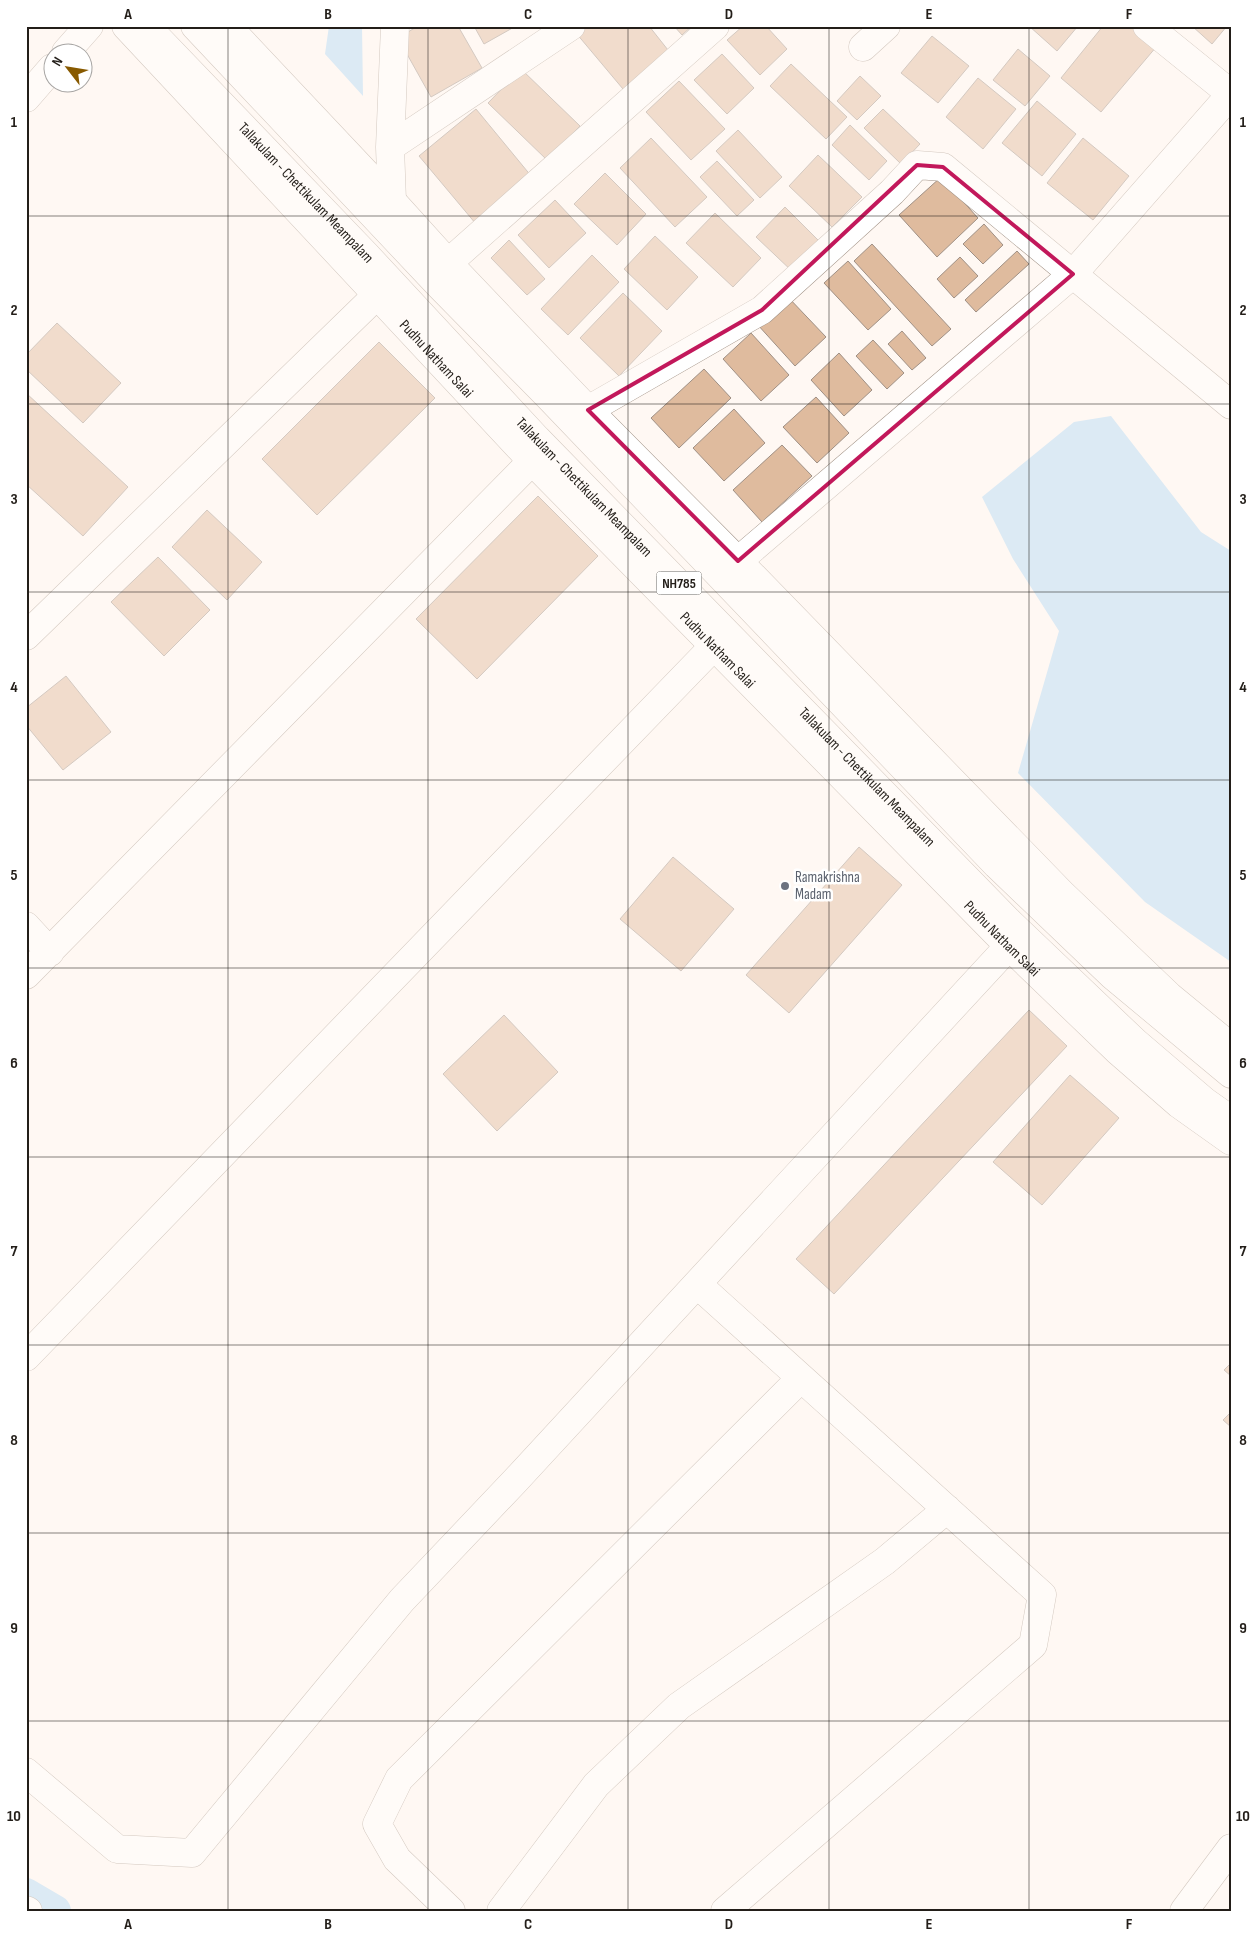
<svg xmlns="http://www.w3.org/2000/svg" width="1257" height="1937" font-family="'Sofia Sans Condensed',sans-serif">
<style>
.water{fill:#b1d9f5}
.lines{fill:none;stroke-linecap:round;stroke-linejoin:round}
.canal{stroke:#b1d9f5;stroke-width:32}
.building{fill:#dfbb9e;stroke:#9f9085}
.minor-casing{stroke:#9f9084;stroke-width:29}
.major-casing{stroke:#9f9084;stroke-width:29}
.highway-casing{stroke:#9f9084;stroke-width:29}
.minor{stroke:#fff;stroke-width:28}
.major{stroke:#fff;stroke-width:28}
.highway{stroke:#fff;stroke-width:28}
.marked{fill:none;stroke:#c2185b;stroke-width:4;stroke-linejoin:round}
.grid{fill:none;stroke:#231e19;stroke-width:1;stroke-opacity:0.55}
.worship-dot{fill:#6b7280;stroke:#fff;stroke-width:2}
.labels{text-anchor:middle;stroke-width:5;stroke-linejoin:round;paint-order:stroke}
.shield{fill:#fff;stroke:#65625e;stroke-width:1}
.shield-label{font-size:14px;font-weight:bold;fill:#231e19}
.street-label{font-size:15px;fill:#231e19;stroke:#fff}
.worship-label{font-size:15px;fill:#5b616d;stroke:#fff;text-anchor:start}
.neatline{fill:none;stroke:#231e19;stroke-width:2}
.grid-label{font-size:16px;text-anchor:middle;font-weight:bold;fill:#231e19}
</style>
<rect width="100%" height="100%" fill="#fff8f3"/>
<path class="water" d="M 329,26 L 362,26 L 363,96 L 325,54 Z
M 1111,416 L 1201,532 L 1231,551 L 1231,962 L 1145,902 L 1018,773 L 1059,631 L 1013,559 L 982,497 L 1074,422 Z"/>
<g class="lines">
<path class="canal" d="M 26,1894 L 55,1911"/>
</g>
<path class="building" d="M 418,26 L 458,26 L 482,68 L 431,97 L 398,38 Z
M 474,26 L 516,26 L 484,44 Z
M 584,26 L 649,26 L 668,50 L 623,89 L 576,33 Z
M 674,26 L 692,26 L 682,35 Z
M 743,26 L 766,26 L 787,49 L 760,75 L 727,40 Z
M 1029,26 L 1078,26 L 1057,51 Z
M 1103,26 L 1133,26 L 1157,46 L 1101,112 L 1061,78 Z
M 1192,26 L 1227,26 L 1212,44 Z
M 932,36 L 969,66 L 938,103 L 901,73 Z
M 1018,49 L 1050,76 L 1025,106 L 993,80 Z
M 722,54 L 754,88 L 727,114 L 694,80 Z
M 791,64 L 847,117 L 826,139 L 770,86 Z
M 521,69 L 580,126 L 547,160 L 488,103 Z
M 860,76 L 881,96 L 857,120 L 837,101 Z
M 978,78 L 1016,109 L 983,149 L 946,117 Z
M 679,81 L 725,129 L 691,160 L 646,112 Z
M 1037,101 L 1076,134 L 1042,176 L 1002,143 Z
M 476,109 L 532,177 L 476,224 L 419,156 Z
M 883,109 L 920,144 L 901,164 L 864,128 Z
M 850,125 L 887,161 L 869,180 L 832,145 Z
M 738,130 L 782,177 L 760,198 L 716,151 Z
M 651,138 L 707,197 L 675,227 L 620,168 Z
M 1083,138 L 1129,176 L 1093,220 L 1047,183 Z
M 818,155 L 862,197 L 832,227 L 789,186 Z
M 717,161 L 754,200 L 737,216 L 700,177 Z
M 605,173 L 646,214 L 617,245 L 574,204 Z
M 941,177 L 978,218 L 937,257 L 899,215 Z
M 555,200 L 586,233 L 549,268 L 518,235 Z
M 785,207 L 822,244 L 794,273 L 756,237 Z
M 715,213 L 761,258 L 733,287 L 686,243 Z
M 984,224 L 1003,245 L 983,264 L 963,244 Z
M 655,236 L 698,277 L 667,310 L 624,269 Z
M 509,240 L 545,279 L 527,295 L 491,258 Z
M 872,244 L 951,329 L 932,346 L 854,261 Z
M 1017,251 L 1029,264 L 976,312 L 965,300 Z
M 592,255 L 619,282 L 568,335 L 541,309 Z
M 960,257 L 978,276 L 954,298 L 937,279 Z
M 848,261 L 891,309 L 868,330 L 824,283 Z
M 623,293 L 662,331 L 619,376 L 580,338 Z
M 787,296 L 826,337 L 795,366 L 757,324 Z
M 57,323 L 121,383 L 83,423 L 26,369 L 26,355 Z
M 902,331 L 926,358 L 912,370 L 888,344 Z
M 751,333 L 789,375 L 761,401 L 723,359 Z
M 873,340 L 904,373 L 887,389 L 856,356 Z
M 379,342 L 435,398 L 317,515 L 262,459 Z
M 839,353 L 872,390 L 844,416 L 811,380 Z
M 704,369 L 731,398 L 679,448 L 651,418 Z
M 26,393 L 128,487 L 83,536 L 26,484 Z
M 816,397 L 849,433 L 817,463 L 783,427 Z
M 734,409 L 765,443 L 724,481 L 693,448 Z
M 782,445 L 812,476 L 762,522 L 733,490 Z
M 538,496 L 598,556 L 477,679 L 416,619 Z
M 207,510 L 262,562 L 227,600 L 172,547 Z
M 158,557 L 210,610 L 164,656 L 111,602 Z
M 66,676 L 111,732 L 63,770 L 26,725 L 26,708 Z
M 859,847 L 902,885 L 789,1013 L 746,975 Z
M 673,857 L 734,909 L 681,971 L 620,919 Z
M 1029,1010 L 1067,1046 L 834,1294 L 796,1259 Z
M 504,1015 L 558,1072 L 497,1131 L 443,1074 Z
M 1070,1075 L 1119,1118 L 1042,1205 L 993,1162 Z
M 1231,1363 L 1231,1376 L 1224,1370 Z
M 1231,1412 L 1231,1427 L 1223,1420 Z"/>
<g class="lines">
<g class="minor-casing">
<path id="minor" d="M 1147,26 L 1231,94
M 863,47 L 886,26
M 66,52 L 89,26
M 26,98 L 52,68
M 390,147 L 571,26
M 392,201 L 390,147 L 395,26
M 448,263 L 715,26
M 588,410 L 762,310 L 892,192 L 917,165 L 943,167 L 1231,405
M 738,561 L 1073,274 L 1231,94
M 26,636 L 377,295
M 26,926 L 50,952
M 26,975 L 532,461
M 697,1284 L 1042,1595 L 1033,1645 L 725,1911
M 26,1357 L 715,645
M 26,1772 L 117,1849 L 192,1853 L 402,1600 L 515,1481 L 1009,946
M 26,1910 L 28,1911
M 451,1911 L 397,1859 L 377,1824 L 399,1779 L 801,1378
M 501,1911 L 596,1785 L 679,1706 L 885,1561 L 947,1509
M 1184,1911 L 1231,1848"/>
</g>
<g class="major-casing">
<g id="major">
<path id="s1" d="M 126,26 L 532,461 L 1009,946 L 1118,1051 L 1179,1104 L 1231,1141"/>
<path d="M 227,26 L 392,201 L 448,263 L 588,410 L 738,561 L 1063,895 L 1169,996 L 1231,1047"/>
</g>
</g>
<g class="highway-casing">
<g id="highway">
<path id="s2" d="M 146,26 L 366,255 L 537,439 L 1010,923 L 1135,1042 L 1204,1101 L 1231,1120"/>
<path d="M 195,26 L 438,284 L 549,397 L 997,865 L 1112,975 L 1231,1074"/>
</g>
</g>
<use href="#minor" class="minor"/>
<use href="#major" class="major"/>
<use href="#highway" class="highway"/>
</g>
<path d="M0 0H1257V1937H0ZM 917,165 L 943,167 L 1073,274 L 738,561 L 588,410 L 762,310 Z" fill="#fff8f3" fill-opacity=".55" fill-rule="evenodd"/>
<path class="marked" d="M 917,165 L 943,167 L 1073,274 L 738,561 L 588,410 L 762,310 Z"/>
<path class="grid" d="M 228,26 L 228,1911M 428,26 L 428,1911M 628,26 L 628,1911M 829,26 L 829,1911M 1029,26 L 1029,1911M 26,216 L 1231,216M 26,404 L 1231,404M 26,592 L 1231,592M 26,780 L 1231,780M 26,968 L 1231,968M 26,1157 L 1231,1157M 26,1345 L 1231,1345M 26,1533 L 1231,1533M 26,1721 L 1231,1721"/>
<circle class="worship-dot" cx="785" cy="886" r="5"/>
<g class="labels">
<rect class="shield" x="656.5" y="571.5" width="45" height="23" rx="4"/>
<g class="shield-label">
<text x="679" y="588">NH785</text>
</g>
<g class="street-label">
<text dy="5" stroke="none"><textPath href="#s2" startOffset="231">Tallakulam - Chettikulam Meampalam</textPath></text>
<text dy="5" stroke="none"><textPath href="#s1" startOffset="455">Pudhu Natham Salai</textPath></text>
<text dy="5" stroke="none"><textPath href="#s2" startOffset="636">Tallakulam - Chettikulam Meampalam</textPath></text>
<text dy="5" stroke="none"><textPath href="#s1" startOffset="860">Pudhu Natham Salai</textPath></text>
<text dy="5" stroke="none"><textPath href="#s2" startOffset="1041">Tallakulam - Chettikulam Meampalam</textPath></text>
<text dy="5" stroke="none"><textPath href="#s1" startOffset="1265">Pudhu Natham Salai</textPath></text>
</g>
<g class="worship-label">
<text x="795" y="882">Ramakrishna<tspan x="795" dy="17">Madam</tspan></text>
</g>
</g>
<rect width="1257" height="1937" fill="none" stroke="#ffffff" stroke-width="55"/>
<g transform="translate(68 68) rotate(301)"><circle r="24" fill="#ffffff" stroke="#a7a5a3"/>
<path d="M0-4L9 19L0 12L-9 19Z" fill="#885a00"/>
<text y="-8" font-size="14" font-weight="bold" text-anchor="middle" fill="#231e19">N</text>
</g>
<rect x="28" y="28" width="1202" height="1882" class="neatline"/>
<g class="grid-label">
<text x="128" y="19">A</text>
<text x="328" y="19">B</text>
<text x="528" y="19">C</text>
<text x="729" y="19">D</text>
<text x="929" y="19">E</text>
<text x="1129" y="19">F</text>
<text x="14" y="127">1</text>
<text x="1243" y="127">1</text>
<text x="14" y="315">2</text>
<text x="1243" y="315">2</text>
<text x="14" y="504">3</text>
<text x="1243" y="504">3</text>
<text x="14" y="692">4</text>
<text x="1243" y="692">4</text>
<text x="14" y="880">5</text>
<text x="1243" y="880">5</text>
<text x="14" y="1068">6</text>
<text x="1243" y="1068">6</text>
<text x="14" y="1256">7</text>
<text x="1243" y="1256">7</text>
<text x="14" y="1445">8</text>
<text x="1243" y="1445">8</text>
<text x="14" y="1633">9</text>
<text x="1243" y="1633">9</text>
<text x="14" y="1821">10</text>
<text x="1243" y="1821">10</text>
<text x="128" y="1929">A</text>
<text x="328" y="1929">B</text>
<text x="528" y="1929">C</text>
<text x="729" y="1929">D</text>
<text x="929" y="1929">E</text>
<text x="1129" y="1929">F</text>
</g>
</svg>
